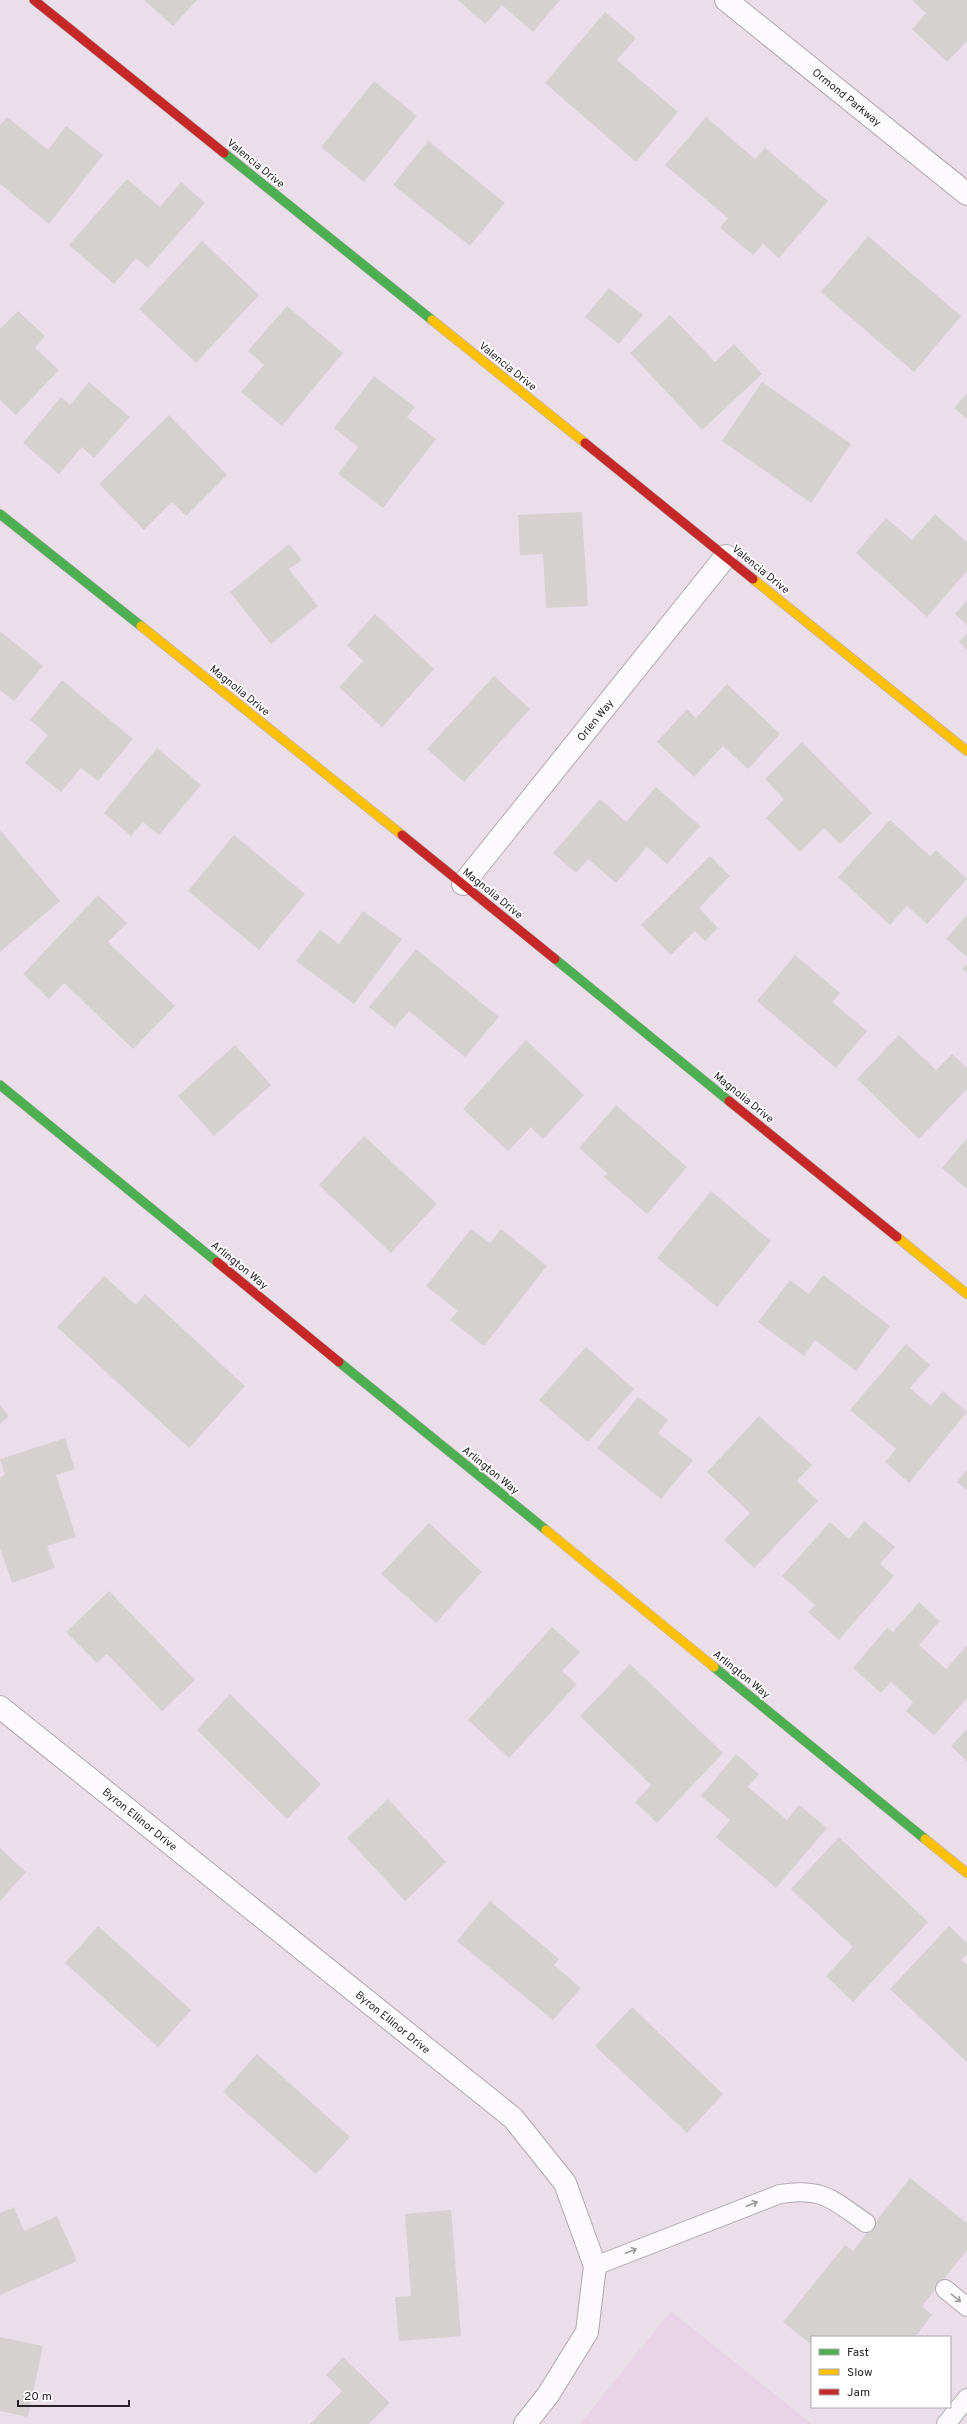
<svg xmlns="http://www.w3.org/2000/svg" width="967" height="2424" font-family="Overpass,sans-serif">
<style>
.built{fill:#e8d4e6}
.building{fill:#d6d1d1}
.lines{fill:none;stroke-linecap:round;stroke-linejoin:round}
.lane-casing{stroke:#b1a8b0;stroke-width:20}
.street-casing{stroke:#b1a8b0;stroke-width:24}
.fast-casing{stroke:#b1a8b0;stroke-width:10}
.slow-casing{stroke:#b1a8b0;stroke-width:10}
.jam-casing{stroke:#b1a8b0;stroke-width:10}
.lane{stroke:#fcfafc;stroke-width:18}
.street{stroke:#fcfafc;stroke-width:22}
.fast{stroke:#4caf50;stroke-width:9}
.slow{stroke:#ffc107;stroke-width:9}
.jam{stroke:#c62828;stroke-width:9}
.oneway{stroke:#9e999d}
.labels{text-anchor:middle;stroke-width:3.5;stroke-linejoin:round;paint-order:stroke}
.street-label{font-size:11px;fill:#2a2229;stroke:#fff}
</style>
<rect width="100%" height="100%" fill="#eadee9"/>
<path class="built" d="M 671,2311 L 812,2424 L 580,2424 Z"/>
<path class="building" d="M 144,0 L 197,0 L 173,26 Z
M 458,0 L 560,0 L 533,32 L 502,5 L 485,24 Z
M 912,0 L 967,0 L 967,41 L 947,62 L 912,29 L 926,13 Z
M 605,12 L 636,38 L 617,60 L 678,112 L 636,162 L 545,83 Z
M 374,81 L 417,116 L 364,182 L 321,147 Z
M 7,117 L 48,150 L 66,126 L 103,155 L 49,224 L 0,184 L 0,125 Z
M 706,117 L 755,159 L 765,148 L 828,201 L 779,258 L 763,244 L 753,255 L 720,228 L 728,218 L 665,165 Z
M 428,141 L 505,203 L 470,246 L 393,185 Z
M 127,179 L 160,207 L 181,182 L 205,203 L 148,268 L 136,258 L 114,284 L 69,245 Z
M 868,236 L 961,316 L 914,372 L 821,292 Z
M 202,241 L 259,295 L 196,363 L 139,309 Z
M 609,288 L 643,315 L 619,344 L 585,317 Z
M 287,306 L 343,353 L 282,426 L 241,392 L 264,365 L 248,351 Z
M 18,311 L 45,336 L 35,348 L 59,370 L 16,415 L 0,400 L 0,329 Z
M 670,315 L 715,362 L 734,344 L 762,374 L 702,430 L 630,353 Z
M 374,376 L 415,407 L 407,417 L 436,439 L 383,508 L 338,474 L 358,447 L 334,428 Z
M 89,382 L 130,417 L 94,458 L 82,447 L 59,474 L 23,443 L 61,397 L 70,405 Z
M 762,382 L 851,444 L 811,503 L 722,441 Z
M 967,393 L 967,419 L 954,408 Z
M 169,415 L 227,475 L 186,516 L 172,502 L 144,530 L 99,484 Z
M 582,512 L 588,606 L 546,608 L 543,554 L 520,555 L 518,515 Z
M 935,514 L 967,542 L 967,571 L 927,617 L 856,553 L 886,518 L 912,540 Z
M 289,544 L 302,560 L 289,569 L 318,606 L 271,644 L 230,592 Z
M 967,600 L 967,625 L 955,614 Z
M 375,614 L 434,669 L 382,727 L 339,687 L 363,661 L 347,645 Z
M 0,631 L 43,666 L 14,701 L 0,690 Z
M 967,633 L 967,650 L 959,642 Z
M 494,676 L 530,709 L 464,782 L 427,749 Z
M 62,680 L 133,739 L 98,781 L 81,768 L 61,792 L 25,763 L 48,735 L 30,720 Z
M 727,684 L 780,734 L 748,769 L 723,746 L 694,777 L 657,742 L 687,709 L 696,718 Z
M 802,742 L 872,813 L 840,844 L 824,828 L 800,852 L 766,818 L 784,799 L 765,779 Z
M 157,748 L 201,785 L 159,835 L 143,822 L 131,836 L 104,813 Z
M 656,787 L 700,826 L 667,864 L 647,847 L 616,883 L 588,859 L 576,873 L 553,853 L 600,799 L 626,822 Z
M 890,820 L 930,856 L 936,850 L 967,879 L 927,924 L 907,906 L 890,925 L 838,877 Z
M 0,830 L 60,901 L 0,952 Z
M 234,835 L 305,894 L 259,950 L 188,891 Z
M 710,856 L 730,876 L 699,908 L 718,928 L 705,941 L 695,931 L 671,955 L 641,925 Z
M 98,895 L 127,923 L 108,942 L 175,1006 L 133,1049 L 64,983 L 49,999 L 23,974 Z
M 363,911 L 402,939 L 354,1004 L 296,961 L 320,930 L 339,944 Z
M 967,915 L 967,957 L 946,939 Z
M 416,949 L 499,1017 L 465,1057 L 409,1011 L 395,1028 L 369,1007 Z
M 795,955 L 840,993 L 832,1002 L 867,1031 L 836,1068 L 757,1001 Z
M 967,964 L 967,973 L 962,969 Z
M 899,1035 L 936,1070 L 952,1054 L 967,1068 L 967,1089 L 919,1139 L 857,1079 Z
M 526,1040 L 584,1095 L 543,1139 L 531,1127 L 508,1151 L 463,1109 Z
M 235,1045 L 271,1085 L 214,1136 L 178,1096 Z
M 616,1105 L 687,1167 L 647,1214 L 604,1177 L 607,1173 L 579,1148 Z
M 364,1136 L 437,1204 L 391,1253 L 319,1185 Z
M 967,1138 L 967,1189 L 942,1168 Z
M 711,1191 L 771,1241 L 717,1307 L 657,1258 Z
M 471,1229 L 490,1243 L 501,1229 L 547,1266 L 484,1346 L 450,1320 L 458,1311 L 426,1286 Z
M 823,1275 L 890,1326 L 856,1371 L 815,1340 L 804,1356 L 758,1322 L 790,1280 L 809,1294 Z
M 104,1276 L 136,1305 L 145,1294 L 245,1386 L 189,1448 L 57,1327 Z
M 906,1344 L 930,1365 L 910,1388 L 931,1406 L 943,1391 L 967,1412 L 909,1483 L 885,1462 L 896,1449 L 850,1410 Z
M 586,1347 L 634,1389 L 588,1442 L 539,1400 Z
M 638,1397 L 668,1420 L 658,1433 L 693,1460 L 661,1499 L 597,1448 Z
M 0,1405 L 9,1416 L 0,1424 Z
M 759,1416 L 812,1465 L 797,1481 L 818,1501 L 754,1568 L 724,1540 L 750,1513 L 707,1472 Z
M 65,1438 L 75,1469 L 56,1475 L 76,1537 L 47,1546 L 55,1568 L 12,1583 L 0,1548 L 0,1477 L 5,1475 L 0,1459 Z
M 967,1469 L 967,1490 L 957,1482 Z
M 864,1521 L 895,1547 L 880,1564 L 894,1576 L 839,1640 L 808,1612 L 815,1605 L 782,1576 L 830,1522 L 849,1539 Z
M 429,1523 L 482,1572 L 436,1623 L 381,1574 Z
M 109,1591 L 195,1680 L 162,1711 L 107,1654 L 97,1663 L 66,1632 Z
M 919,1602 L 940,1621 L 919,1645 L 946,1669 L 967,1645 L 967,1698 L 934,1735 L 906,1711 L 913,1702 L 891,1682 L 881,1693 L 853,1668 L 887,1628 L 893,1632 Z
M 552,1627 L 580,1652 L 562,1671 L 577,1684 L 509,1758 L 468,1720 Z
M 630,1664 L 723,1753 L 657,1823 L 635,1802 L 651,1785 L 580,1716 Z
M 230,1694 L 321,1784 L 287,1819 L 197,1730 Z
M 967,1729 L 967,1762 L 951,1746 Z
M 736,1754 L 759,1774 L 748,1787 L 787,1820 L 799,1805 L 827,1828 L 776,1888 L 716,1837 L 730,1820 L 701,1796 Z
M 388,1799 L 446,1862 L 405,1901 L 347,1838 Z
M 839,1837 L 928,1922 L 853,2002 L 826,1976 L 853,1947 L 791,1889 Z
M 0,1848 L 26,1872 L 0,1901 Z
M 490,1901 L 559,1959 L 554,1965 L 581,1988 L 553,2020 L 457,1941 Z
M 98,1926 L 191,2010 L 158,2047 L 65,1963 Z
M 949,1926 L 967,1943 L 967,1954 L 961,1960 L 967,1965 L 967,2062 L 890,1989 Z
M 632,2007 L 723,2094 L 687,2133 L 595,2046 Z
M 257,2054 L 350,2137 L 316,2174 L 223,2092 Z
M 910,2178 L 967,2223 L 967,2250 L 922,2306 L 932,2315 L 915,2337 L 812,2337 L 812,2345 L 783,2322 L 845,2245 L 853,2251 Z
M 14,2207 L 24,2231 L 57,2216 L 77,2261 L 0,2295 L 0,2213 Z
M 451,2210 L 461,2336 L 399,2341 L 395,2297 L 411,2296 L 405,2214 Z
M 0,2337 L 43,2346 L 28,2417 L 0,2411 Z
M 343,2357 L 390,2403 L 369,2424 L 310,2424 L 342,2391 L 326,2375 Z"/>
<g class="lines">
<g class="lane-casing">
<path id="lane" d="M 595,2266 L 780,2194 C 823,2187 833,2200 866,2223
M 945,2289 L 967,2307
M 946,2424 L 967,2398"/>
</g>
<g class="street-casing">
<path id="street" d="M 726,0 L 967,194
M 463,884 L 726,556
M 0,1707 L 513,2118 L 565,2183 L 595,2266 L 587,2332 L 548,2395 L 525,2424"/>
</g>
<g class="fast-casing">
<path id="fast" d="M 224,153 L 432,320
M 0,514 L 141,626
M 555,959 L 729,1101
M 0,1085 L 217,1262
M 339,1362 L 546,1530
M 714,1667 L 925,1839"/>
</g>
<g class="slow-casing">
<path id="slow" d="M 432,320 L 585,443
M 753,579 L 967,751
M 141,626 L 402,835
M 897,1237 L 967,1294
M 546,1530 L 714,1667
M 925,1839 L 967,1873"/>
</g>
<g class="jam-casing">
<path id="jam" d="M 34,0 L 224,153
M 585,443 L 753,579
M 402,835 L 555,959
M 729,1101 L 897,1237
M 217,1262 L 339,1362"/>
</g>
<use href="#lane" class="lane"/>
<use href="#street" class="street"/>
<use href="#fast" class="fast"/>
<use href="#slow" class="slow"/>
<use href="#jam" class="jam"/>
</g>
<defs><path id="oneway-shaft" d="M-6 0H5M1.5-3L5.5 0L1.5 3" fill="none" stroke-width="1.6" stroke-linecap="round" stroke-linejoin="round"/></defs>
<g class="oneway">
<use href="#oneway-shaft" transform="translate(752 2204) rotate(-21)"/>
<use href="#oneway-shaft" transform="translate(631 2251) rotate(-21)"/>
<use href="#oneway-shaft" transform="translate(956 2298) rotate(39)"/>
</g>
<g class="labels">
<g class="street-label">
<text transform="translate(847 97) rotate(39)" y="4">Ormond Parkway</text>
<text transform="translate(256 163) rotate(39)" y="4">Valencia Drive</text>
<text transform="translate(508 366) rotate(39)" y="4">Valencia Drive</text>
<text transform="translate(761 569) rotate(39)" y="4">Valencia Drive</text>
<text transform="translate(240 690) rotate(39)" y="4">Magnolia Drive</text>
<text transform="translate(595 720) rotate(-51)" y="4">Orlen Way</text>
<text transform="translate(493 893) rotate(39)" y="4">Magnolia Drive</text>
<text transform="translate(744 1097) rotate(39)" y="4">Magnolia Drive</text>
<text transform="translate(240 1265) rotate(39)" y="4">Arlington Way</text>
<text transform="translate(491 1470) rotate(39)" y="4">Arlington Way</text>
<text transform="translate(742 1674) rotate(39)" y="4">Arlington Way</text>
<text transform="translate(140 1819) rotate(39)" y="4">Byron Ellinor Drive</text>
<text transform="translate(393 2022) rotate(39)" y="4">Byron Ellinor Drive</text>
</g>
</g>
<rect x="811" y="2336" width="140" height="72" fill="#ffffff" stroke="#aaa7a9"/>
<rect x="819" y="2349" width="20" height="6" fill="#4caf50" stroke="#aaa7a9"/>
<text x="847" y="2356" font-size="12" fill="#2a2229">Fast</text>
<rect x="819" y="2369" width="20" height="6" fill="#ffc107" stroke="#aaa7a9"/>
<text x="847" y="2376" font-size="12" fill="#2a2229">Slow</text>
<rect x="819" y="2389" width="20" height="6" fill="#c62828" stroke="#aaa7a9"/>
<text x="847" y="2396" font-size="12" fill="#2a2229">Jam</text>
<path d="M18 2400v6h111v-6" fill="none" stroke="#2a2229" stroke-width="2"/>
<text x="24" y="2400" font-size="12" fill="#2a2229" stroke="#ffffff" stroke-width="3" paint-order="stroke">20 m</text>
</svg>
